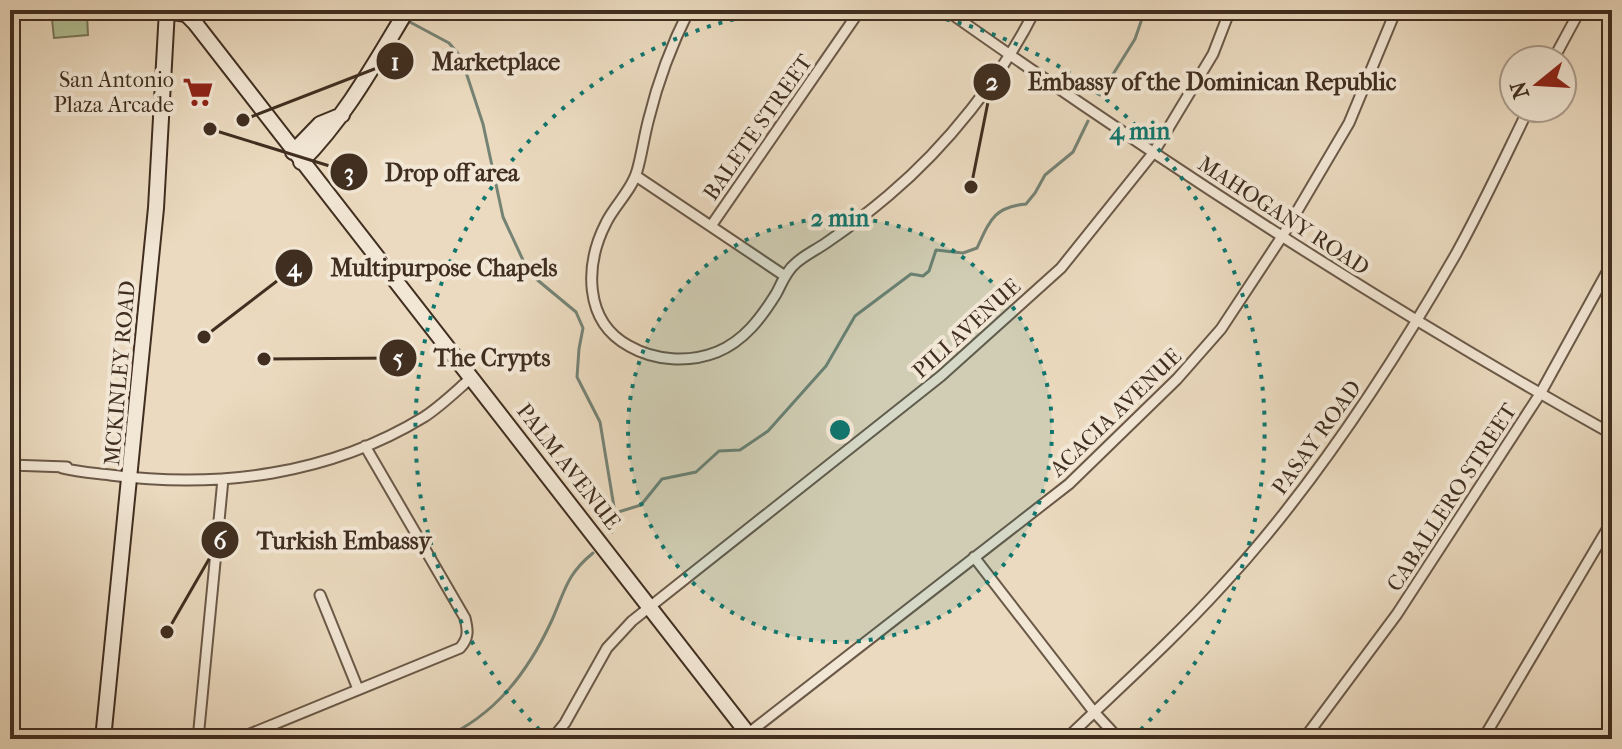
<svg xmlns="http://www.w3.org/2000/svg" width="1622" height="749" font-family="'IM FELL French Canon',serif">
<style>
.green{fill:#b2c196;stroke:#79785b;stroke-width:2}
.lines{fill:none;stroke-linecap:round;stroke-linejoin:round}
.stream{stroke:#758375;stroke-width:3}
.street-casing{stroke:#6b5948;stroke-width:13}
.secondary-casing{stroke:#402e20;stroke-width:18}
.street{stroke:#f2e7d5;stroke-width:9}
.secondary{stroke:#f2e7d5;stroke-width:14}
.ring{fill:none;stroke:#0f766e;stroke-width:4;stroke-dasharray:4 8}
.labels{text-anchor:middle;stroke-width:8;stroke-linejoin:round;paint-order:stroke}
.poi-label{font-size:22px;fill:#402e20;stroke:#f2e7d5;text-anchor:end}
.street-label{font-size:22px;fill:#402e20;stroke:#f2e7d5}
.centre{fill:#0f766e;stroke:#f2e7d5;stroke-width:4}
.ring-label{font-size:24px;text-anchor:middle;font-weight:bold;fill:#0f766e;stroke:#f2e7d5;stroke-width:8;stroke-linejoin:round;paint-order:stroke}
.leader{fill:none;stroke:#402e20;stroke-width:3}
.callout-dot{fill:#402e20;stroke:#f2e7d5;stroke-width:3}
.mark-label{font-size:24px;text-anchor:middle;font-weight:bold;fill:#fff}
.callout-label{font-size:24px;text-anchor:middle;font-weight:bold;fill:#402e20;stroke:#f2e7d5;stroke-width:8;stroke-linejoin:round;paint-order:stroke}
</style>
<rect width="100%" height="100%" fill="#ebdabf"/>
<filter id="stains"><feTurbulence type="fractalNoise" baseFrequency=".0025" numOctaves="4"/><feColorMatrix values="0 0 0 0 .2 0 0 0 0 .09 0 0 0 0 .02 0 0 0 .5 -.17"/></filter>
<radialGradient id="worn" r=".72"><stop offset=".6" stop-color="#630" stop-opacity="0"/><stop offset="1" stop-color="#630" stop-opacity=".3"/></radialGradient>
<path class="green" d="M 87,16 L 88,35 L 54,38 L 52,19 Z"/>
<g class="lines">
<path class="stream" d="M 408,21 L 449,43 L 461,57 L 483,124 L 503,217 L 529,273 L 576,312 L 583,328 L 579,349 L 577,377 L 600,422 L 615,513 L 612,532
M 1100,95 L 1135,39 L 1145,10
M 615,513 L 641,505 L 662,479 L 696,472 L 719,451 L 740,450 L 768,431 L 826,366 L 855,316 L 911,274 L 923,276 L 929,271 L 936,250 L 963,253 L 977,248 C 990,220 994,207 1026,204 L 1035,193 L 1045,175 L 1073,152 L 1088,121
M 441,739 C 495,716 528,672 552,620 C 565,591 566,575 593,553"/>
<g class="street-casing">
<path id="street" d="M 689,10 C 672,44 658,81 649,118 C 644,136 642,154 637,171 C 632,190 614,206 606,223 C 585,264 583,321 629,346 C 655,361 689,363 717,352 C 744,341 761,318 776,294 C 782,283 786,271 796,263 C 805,255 816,250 826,243 C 848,228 869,212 889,195 C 947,146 1001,78 1035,10
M 946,10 C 1161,162 1382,306 1612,434
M 1553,60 L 1580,10
M 636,176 L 785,276
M 711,226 L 860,10
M 10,465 L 67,467
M 62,468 C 78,472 94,473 110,475 C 219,489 329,475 424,417 C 441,406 456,391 471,378
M 974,557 L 1094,712 L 1119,739
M 320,595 L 358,689
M 198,739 L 223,479
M 238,739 L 460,648 C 469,638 468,630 465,618 L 365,446
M 552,739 L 565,723 L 607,648 L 632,621 L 941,376 L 1061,268 L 1154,152 L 1213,54 L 1230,10
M 741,739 L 1069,484 L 1177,379 L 1221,329 L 1283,235 L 1349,123 L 1396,10
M 1066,739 C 1118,689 1173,640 1222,586 C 1312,489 1390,369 1456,254 C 1482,207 1505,157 1529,108
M 1304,739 L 1397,614 L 1540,394 L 1612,263
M 1483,739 L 1612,521"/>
</g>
<g class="secondary-casing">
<path id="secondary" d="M 167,11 L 186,14 L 195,23 L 752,739
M 293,152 L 320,124 L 342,115
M 301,162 C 345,118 375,63 407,10
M 103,739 L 156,208 L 167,10"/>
</g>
<use href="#street" class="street"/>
<use href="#secondary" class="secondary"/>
</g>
<circle cx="840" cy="430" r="212" fill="#0f766e" fill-opacity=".12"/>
<g class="ring">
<circle cx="840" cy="430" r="212"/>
<path d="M548 738A424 424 0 0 1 781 10M899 10A424 424 0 0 1 1132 738"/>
</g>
<defs>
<g id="supermarket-bare" transform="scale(2.4)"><path d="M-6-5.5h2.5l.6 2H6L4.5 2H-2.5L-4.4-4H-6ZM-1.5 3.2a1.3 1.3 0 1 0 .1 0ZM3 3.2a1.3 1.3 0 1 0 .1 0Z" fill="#8f2418" stroke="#f2e7d5" stroke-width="2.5" paint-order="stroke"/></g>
</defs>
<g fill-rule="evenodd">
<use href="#supermarket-bare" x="198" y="92"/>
</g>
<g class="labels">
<g class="poi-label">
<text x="174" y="87">San Antonio<tspan x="174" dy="25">Plaza Arcade</tspan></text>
</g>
<g class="street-label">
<text transform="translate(757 127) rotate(-55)" y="8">BALETE STREET</text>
<text transform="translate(1284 215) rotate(33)" y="8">MAHOGANY ROAD</text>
<text transform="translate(966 328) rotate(-42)" y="8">PILI AVENUE</text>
<text transform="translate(119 373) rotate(-85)" y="8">MCKINLEY ROAD</text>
<text transform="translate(1115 412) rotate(-44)" y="8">ACACIA AVENUE</text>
<text transform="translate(1316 437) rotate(-54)" y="8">PASAY ROAD</text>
<text transform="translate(569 466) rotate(52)" y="8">PALM AVENUE</text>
<text transform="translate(1451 497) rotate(-57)" y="8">CABALLERO STREET</text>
</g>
</g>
<circle cx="840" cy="430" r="12" class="centre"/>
<g class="ring-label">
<text x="1140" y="139">4 min</text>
<text x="840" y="226">2 min</text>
</g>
<path class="leader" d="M243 120L395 61M971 187L992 82M210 129L349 172M204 337L294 268M264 359L398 358M167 632L220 540"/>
<g class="callout-dot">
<circle cx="243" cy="120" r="8"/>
<circle cx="971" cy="187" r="8"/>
<circle cx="210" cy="129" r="8"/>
<circle cx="204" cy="337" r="8"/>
<circle cx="264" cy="359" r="8"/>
<circle cx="167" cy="632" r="8"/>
<circle cx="395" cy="61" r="20"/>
<circle cx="992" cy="82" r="20"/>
<circle cx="349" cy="172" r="20"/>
<circle cx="294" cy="268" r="20"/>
<circle cx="398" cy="358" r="20"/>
<circle cx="220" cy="540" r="20"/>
</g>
<g class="mark-label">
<text x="395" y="70">1</text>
<text x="992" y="90">2</text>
<text x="349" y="181">3</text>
<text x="294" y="276">4</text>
<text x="398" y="366">5</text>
<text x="220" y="549">6</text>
</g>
<g class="callout-label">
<text x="496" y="70">Marketplace</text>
<text x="1212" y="90">Embassy of the Dominican Republic</text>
<text x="452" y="181">Drop off area</text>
<text x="444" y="276">Multipurpose Chapels</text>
<text x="492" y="366">The Crypts</text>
<text x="344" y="549">Turkish Embassy</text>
</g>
<rect width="1622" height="749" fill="none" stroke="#ebdabf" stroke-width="40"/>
<rect x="12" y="12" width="1598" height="725" fill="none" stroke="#402e20" stroke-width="4"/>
<rect x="20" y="20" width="1582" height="709" fill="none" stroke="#402e20" stroke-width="2"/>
<g transform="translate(1538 84) rotate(252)"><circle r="38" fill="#f2e7d5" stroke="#ab9d8d" stroke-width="2"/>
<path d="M0-6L14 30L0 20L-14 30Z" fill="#8f2418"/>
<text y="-12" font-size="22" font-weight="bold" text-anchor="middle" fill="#402e20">N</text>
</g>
<rect width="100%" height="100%" filter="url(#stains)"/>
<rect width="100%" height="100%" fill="url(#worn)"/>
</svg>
